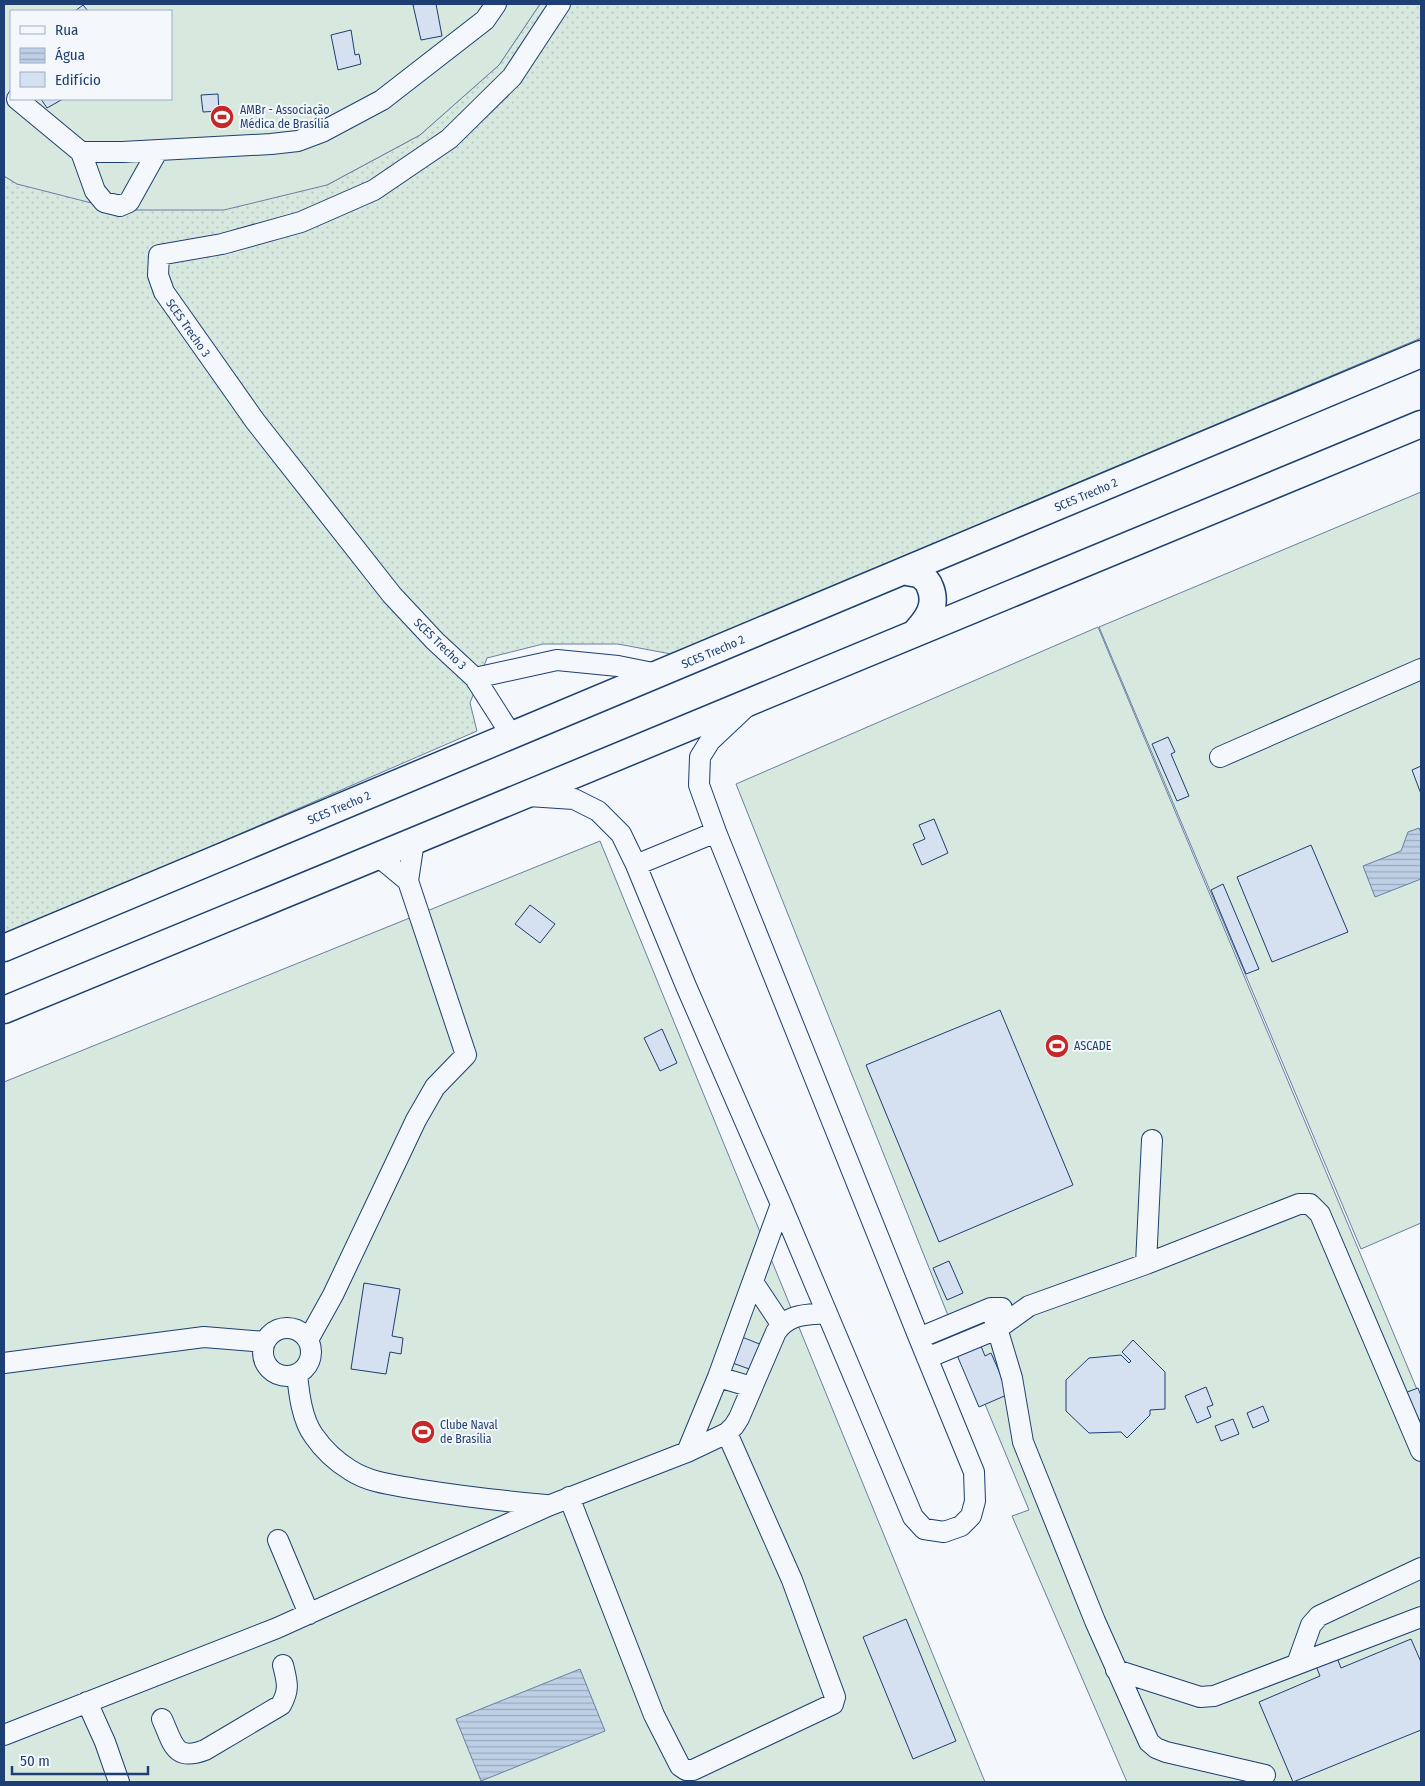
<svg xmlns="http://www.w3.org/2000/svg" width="1425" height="1786" font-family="'Fira Sans Condensed',sans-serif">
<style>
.grass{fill:url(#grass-dots);stroke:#687fa3}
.garden{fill:#d7e8df;stroke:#687fa3;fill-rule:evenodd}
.water{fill:url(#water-rules);stroke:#687fa3}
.building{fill:#d5e0f0;stroke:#1d3f73}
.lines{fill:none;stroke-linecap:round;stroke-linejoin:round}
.minor-casing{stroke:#1d3f73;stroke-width:22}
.major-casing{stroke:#1d3f73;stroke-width:29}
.minor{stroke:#f4f7fb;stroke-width:20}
.major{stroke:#f4f7fb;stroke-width:26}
.labels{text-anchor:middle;stroke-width:4;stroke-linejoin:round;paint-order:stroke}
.poi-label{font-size:12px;fill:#1d3f73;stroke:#f4f7fb;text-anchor:start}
.street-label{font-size:12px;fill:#1d3f73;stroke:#f4f7fb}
</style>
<defs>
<pattern id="grass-dots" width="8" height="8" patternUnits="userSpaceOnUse" patternTransform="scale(1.25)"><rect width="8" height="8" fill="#d7e8df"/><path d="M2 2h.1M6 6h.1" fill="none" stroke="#b8c8c3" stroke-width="1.8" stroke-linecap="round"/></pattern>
<pattern id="water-rules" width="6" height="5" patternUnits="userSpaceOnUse" patternTransform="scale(1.25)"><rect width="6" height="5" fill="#bed0e5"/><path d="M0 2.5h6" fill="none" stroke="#9aaabe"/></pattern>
</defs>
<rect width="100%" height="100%" fill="#f4f7fb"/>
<path class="grass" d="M 540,4 L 1421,4 L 1421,338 L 671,654 L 618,644 L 543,644 L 487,658 L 470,703 L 477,731 L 182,859 L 4,933 L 4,176 L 17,184 L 327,185 L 420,135 L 499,65 Z"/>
<path class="garden" d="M 4,4 L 540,4 L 499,65 L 420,135 L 327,185 L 224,210 L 119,210 L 17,184 L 4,176 ZM 11,11 L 171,11 L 171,99 L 11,99 Z
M 1421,492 L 1421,1223 L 1361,1249 L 1099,627 Z
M 1098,627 L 1421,1399 L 1421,1782 L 1127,1782 L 1012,1516 L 1029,1510 L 945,1308 L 736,784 Z
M 600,841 L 985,1782 L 4,1782 L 4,1082 Z"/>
<path class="water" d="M 1419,828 L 1421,833 L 1421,879 L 1375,897 L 1363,866 L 1401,851 L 1408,832 Z
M 580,1669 L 605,1731 L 481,1781 L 456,1719 Z"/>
<path class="building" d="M 417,4 L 436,4 L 442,36 L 421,40 L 413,5 Z
M 83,5 L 88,11 L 75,11 Z
M 351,30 L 355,55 L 359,54 L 361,64 L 338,70 L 331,35 Z
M 218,94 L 219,111 L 203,112 L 201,95 Z
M 41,99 L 63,99 L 47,108 Z
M 1168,737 L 1175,752 L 1171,754 L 1189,796 L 1177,801 L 1152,744 Z
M 1421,766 L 1421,794 L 1412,770 Z
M 934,819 L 948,853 L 922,865 L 913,844 L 925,839 L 919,825 Z
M 1311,845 L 1348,932 L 1272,962 L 1237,877 Z
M 1223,884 L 1259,969 L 1246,974 L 1211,890 Z
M 530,905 L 555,924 L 540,943 L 515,924 Z
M 1000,1010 L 1073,1185 L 939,1242 L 866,1065 Z
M 662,1029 L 677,1063 L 660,1071 L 644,1038 Z
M 949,1261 L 963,1293 L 947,1300 L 933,1268 Z
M 364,1283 L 400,1289 L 392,1336 L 403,1338 L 401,1354 L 390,1352 L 386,1374 L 351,1369 Z
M 972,1324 L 985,1356 L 991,1353 L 1009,1394 L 979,1407 L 948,1334 Z
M 737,1335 L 762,1345 L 752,1370 L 727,1361 Z
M 1133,1340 L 1165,1372 L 1165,1409 L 1150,1410 L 1150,1415 L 1127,1438 L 1121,1432 L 1089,1433 L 1066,1411 L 1066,1380 L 1089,1358 L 1121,1355 L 1129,1363 L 1131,1361 L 1122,1352 Z
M 1206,1387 L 1213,1405 L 1207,1407 L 1211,1417 L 1197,1423 L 1185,1396 Z
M 1418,1388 L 1421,1396 L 1421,1419 L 1414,1422 L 1402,1394 Z
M 1263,1406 L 1269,1421 L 1253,1428 L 1247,1413 Z
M 1233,1419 L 1239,1434 L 1221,1441 L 1215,1426 Z
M 906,1619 L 956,1741 L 913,1759 L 863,1637 Z
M 1411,1639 L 1421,1662 L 1421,1730 L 1293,1782 L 1259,1702 L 1320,1676 L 1316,1666 L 1337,1658 L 1341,1668 Z"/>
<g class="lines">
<g class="minor-casing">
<path id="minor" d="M 17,99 L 81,152 L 95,191 L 104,202 L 120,206 L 129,202 L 158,150
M 81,152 L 122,152 L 271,144 L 298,141 L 322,132 L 382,100 L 485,20 L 496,4
M 475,678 L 557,660 L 618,666 L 658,674
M 512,736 L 475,678 L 435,641 L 392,595 L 255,421 L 164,292 L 158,275 L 159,255 L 222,244 L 301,222 L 374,190 L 449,139 L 512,77 L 560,4
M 1220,757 L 1421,669
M 528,796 L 574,799 L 598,811 L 621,834 L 636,865 L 686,986 L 781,1204 L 913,1517 L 924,1529 L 944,1532 L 961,1526 L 971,1516 L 975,1501 L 974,1472 L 919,1338 L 716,832 L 699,785 L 700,757 L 710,741 L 746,707
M 378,856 L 408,881
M 636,865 L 716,832
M 1146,1264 L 1152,1140
M 753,1282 L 781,1324
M 991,1308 L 1012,1378 L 1023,1442 L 1095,1621 L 1149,1742 L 1156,1748 L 1166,1752 L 1265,1775
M263 1352a24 24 0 1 1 48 0a24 24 0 1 1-48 0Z
M 919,1338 L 991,1308 L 1002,1308
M 308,1340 L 333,1295 L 416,1120 L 435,1087 L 466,1055 L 408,881 L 414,841
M 927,1358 L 997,1329 L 1029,1306 L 1146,1264 L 1299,1204 L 1310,1204 L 1320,1214 L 1421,1451
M 4,1363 L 204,1337 L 265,1342
M 297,1374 C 299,1394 302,1420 314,1436 C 323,1449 337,1462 350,1470 C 370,1483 394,1485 416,1489 C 460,1496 502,1501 546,1505
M 718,1377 L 752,1387
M 687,1452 L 718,1377 L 781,1204
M 569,1497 L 654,1715 L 680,1766 L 686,1770 L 693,1770 L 833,1704 L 835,1697 L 792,1580 L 727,1433
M 278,1540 L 309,1614
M 1297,1664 L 1311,1625 L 1319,1616 L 1421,1568
M 1116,1670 L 1200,1697 L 1214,1696 L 1421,1617
M 87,1702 L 105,1742 L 119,1782
M 162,1719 C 173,1743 174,1762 205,1750 L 281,1705 C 290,1689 287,1682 283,1665
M 4,1735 L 277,1628 L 548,1506 L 687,1452 L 727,1433 L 734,1426 L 739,1418 L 776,1332 C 789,1313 806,1315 827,1313"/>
</g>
<g class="major-casing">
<path id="major" d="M 904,571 C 909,573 916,573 920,575 C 924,577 929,583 930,587 C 938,606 927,620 914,634
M 4,948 L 1421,354
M 4,1010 L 414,841 L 1421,424"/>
</g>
<use href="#minor" class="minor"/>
<use href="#major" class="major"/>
</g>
<defs>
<g id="stadium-disc" transform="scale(1.25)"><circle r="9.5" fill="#c62828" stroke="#f4f7fb"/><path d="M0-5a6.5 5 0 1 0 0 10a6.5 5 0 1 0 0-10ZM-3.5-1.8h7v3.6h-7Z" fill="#fff"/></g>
</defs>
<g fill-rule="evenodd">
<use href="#stadium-disc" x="222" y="117"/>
<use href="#stadium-disc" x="1057" y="1046"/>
<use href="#stadium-disc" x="423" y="1432"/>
</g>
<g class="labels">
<g class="poi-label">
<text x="240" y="114">AMBr - Associação<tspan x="240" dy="14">Médica de Brasília</tspan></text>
<text x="1074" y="1050">ASCADE</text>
<text x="440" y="1429">Clube Naval<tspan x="440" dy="14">de Brasília</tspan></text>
</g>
<g class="street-label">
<text transform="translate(188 328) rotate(55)" y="4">SCES Trecho 3</text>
<text transform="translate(1086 495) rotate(-23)" y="4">SCES Trecho 2</text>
<text transform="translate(440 644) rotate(44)" y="4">SCES Trecho 3</text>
<text transform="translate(713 652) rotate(-23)" y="4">SCES Trecho 2</text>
<text transform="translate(339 808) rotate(-23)" y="4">SCES Trecho 2</text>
</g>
</g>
<rect width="1425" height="1786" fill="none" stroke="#1d3f73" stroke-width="10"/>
<rect x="10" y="10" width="162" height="90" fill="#f4f7fb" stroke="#9eadc5"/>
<rect x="20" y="26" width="25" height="8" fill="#f4f7fb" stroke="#9eadc5"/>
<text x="55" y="35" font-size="15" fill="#1d3f73">Rua</text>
<rect x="20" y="48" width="25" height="15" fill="url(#water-rules)" stroke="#9eadc5"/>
<text x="55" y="60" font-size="15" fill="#1d3f73">Água</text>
<rect x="20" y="72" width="25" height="15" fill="#d5e0f0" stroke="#9eadc5"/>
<text x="55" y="85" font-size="15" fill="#1d3f73">Edifício</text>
<path d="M12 1766v8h136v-8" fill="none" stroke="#1d3f73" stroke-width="2.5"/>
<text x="20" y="1766" font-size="15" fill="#1d3f73" stroke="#f4f7fb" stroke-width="4" paint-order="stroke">50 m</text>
</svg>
